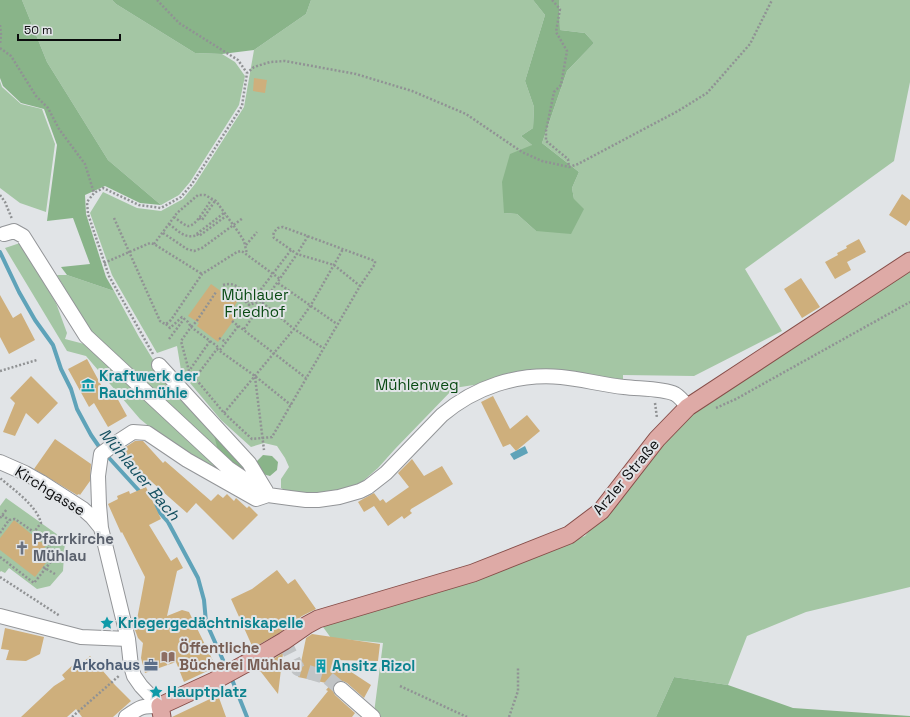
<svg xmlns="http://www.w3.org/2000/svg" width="910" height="717" font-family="'Space Grotesk',sans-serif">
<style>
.green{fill:#a4c6a4}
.forest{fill:#89b489}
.water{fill:#5fa3b9}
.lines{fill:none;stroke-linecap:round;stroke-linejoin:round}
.stream{stroke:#5fa3b9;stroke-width:4}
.building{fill:#ceaf7c}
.minor-tunnel{stroke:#c1c4c6;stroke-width:14;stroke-dasharray:14 7;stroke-linecap:butt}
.minor-casing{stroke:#939598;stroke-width:16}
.major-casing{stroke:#864e49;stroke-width:19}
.path{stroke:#909294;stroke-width:2.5;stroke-dasharray:2 2;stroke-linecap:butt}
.minor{stroke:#fff;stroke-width:14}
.major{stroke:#deaaa6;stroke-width:17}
.labels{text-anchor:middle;stroke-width:4;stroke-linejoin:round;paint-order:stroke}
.park-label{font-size:15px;fill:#094a13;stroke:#e1e4e7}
.culture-label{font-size:15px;font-weight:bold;fill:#0d838f;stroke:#e1e4e7;text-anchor:start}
.street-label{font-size:15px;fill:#0b0c0d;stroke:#e1e4e7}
.worship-label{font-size:15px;font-weight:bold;fill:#5b616d;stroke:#e1e4e7;text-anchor:start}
.education-label{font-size:15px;font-weight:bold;fill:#785e54;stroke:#e1e4e7;text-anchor:start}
.service-label{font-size:15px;font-weight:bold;fill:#4e5e75;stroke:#e1e4e7;text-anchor:end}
.water-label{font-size:16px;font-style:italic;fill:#144f5f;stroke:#e1e4e7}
</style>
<rect width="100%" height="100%" fill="#e1e4e7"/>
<path class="green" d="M 22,0 L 112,0 L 116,4 L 195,53 L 222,54 L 235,62 L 245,76 L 239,105 L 190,182 L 179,195 L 161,205 L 108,160 L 47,62 Z
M 311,0 L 533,0 L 545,15 L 525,81 L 534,107 L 533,128 L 521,136 L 532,145 L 504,213 L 517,214 L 536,231 L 574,199 L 572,188 L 579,172 L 542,143 L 567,71 L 594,43 L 585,33 L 560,30 L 559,0 L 910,0 L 910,82 L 894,161 L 745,269 L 782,331 L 694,376 L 623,375 L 623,387 L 532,376 L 454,388 L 395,449 L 378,468 L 356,487 L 328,495 L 290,493 L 281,488 L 281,479 L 289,467 L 285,458 L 277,446 L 264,443 L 251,447 L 221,420 L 190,383 L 183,382 L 177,346 L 157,353 L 112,275 L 90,213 L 103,192 L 137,208 L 161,211 L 183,199 L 195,184 L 244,107 L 254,50 L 306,14 Z
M 0,81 L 2,87 L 21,104 L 42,109 L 55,144 L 46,212 L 20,203 L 0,188 Z
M 20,243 L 56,303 L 67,333 L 65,339 L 88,345 L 90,332 L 57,275 L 67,275 L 114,291 L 139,337 L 157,366 L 212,428 L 256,491 L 173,446 L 140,419 L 86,356 L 67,351 L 5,248 Z
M 910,268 L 910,587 L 806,612 L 747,636 L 728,685 L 674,677 L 656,717 L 378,717 L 374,713 L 383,643 L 331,638 L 323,627 L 585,536 L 688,407 Z
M 6,498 L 65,540 L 63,571 L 50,586 L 37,589 L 9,568 L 5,573 L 1,571 L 0,572 L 0,506 Z"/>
<path class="forest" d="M 0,0 L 22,0 L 47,62 L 108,160 L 161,205 L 140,203 L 105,186 L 85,195 L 86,214 L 106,277 L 114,291 L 67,275 L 61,267 L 90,264 L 73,218 L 47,221 L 57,145 L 44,109 L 21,103 L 3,86 L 0,78 Z
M 112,0 L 311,0 L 306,14 L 254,50 L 222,54 L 195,53 L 116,4 Z
M 533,0 L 559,0 L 560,30 L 585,33 L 594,43 L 567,71 L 542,143 L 579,172 L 572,188 L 574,199 L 584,209 L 571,234 L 536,231 L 517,214 L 504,213 L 502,182 L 510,154 L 532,145 L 521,136 L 533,128 L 534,107 L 525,81 L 545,15 Z
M 212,428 L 254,464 L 263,455 L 272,456 L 278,462 L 277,470 L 270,476 L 259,473 L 249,478 L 219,454 Z
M 674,677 L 728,685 L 793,708 L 910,716 L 910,717 L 656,717 Z"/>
<path class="water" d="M 525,446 L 528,453 L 514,460 L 510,454 Z"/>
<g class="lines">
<path class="stream" d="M 0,252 L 19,292 L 35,320 L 53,345 L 61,369 L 71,389 L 77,409 L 91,435 L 100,448 L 142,494
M 154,506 L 168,522 L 198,578 L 204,600 L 206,622 L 227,669
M 231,677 L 247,717"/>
</g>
<path class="building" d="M 254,78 L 267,80 L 265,93 L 253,91 Z
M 902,194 L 910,200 L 910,220 L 906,226 L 889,215 Z
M 859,239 L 866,252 L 847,262 L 851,270 L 835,279 L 825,262 L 838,255 L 837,253 L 847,248 L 846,246 Z
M 801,278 L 820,307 L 802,318 L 784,289 Z
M 211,284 L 222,292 L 224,289 L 239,299 L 230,313 L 236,317 L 218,342 L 197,326 L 199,323 L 188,316 Z
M 0,295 L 13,318 L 21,313 L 35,340 L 9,354 L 0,337 Z
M 87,359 L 106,394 L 109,392 L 113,398 L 116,396 L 127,416 L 108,427 L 94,403 L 89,407 L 68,369 Z
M 31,376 L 58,403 L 38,424 L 26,413 L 15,436 L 3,432 L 15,403 L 10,398 Z
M 493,396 L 510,429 L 527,415 L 540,431 L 516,451 L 510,444 L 503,447 L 481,402 Z
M 55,439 L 91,464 L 90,481 L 80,495 L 79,494 L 77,495 L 34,469 Z
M 135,441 L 143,441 L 163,463 L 165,461 L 211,501 L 218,494 L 223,498 L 227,494 L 234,501 L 236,498 L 247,508 L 249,506 L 258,515 L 233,540 L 196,503 L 187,513 L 118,452 Z
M 412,459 L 424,476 L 442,466 L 453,484 L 411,509 L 410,511 L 412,513 L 404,519 L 402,516 L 388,526 L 374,506 L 364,512 L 358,502 L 363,499 L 374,493 L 380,501 L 383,499 L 386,503 L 409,487 L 398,473 Z
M 146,487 L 161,519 L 149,525 L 171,561 L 177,557 L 183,568 L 177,571 L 167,616 L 182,610 L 189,612 L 216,667 L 184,682 L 176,662 L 145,673 L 141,658 L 143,643 L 138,638 L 135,630 L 145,577 L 122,532 L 121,533 L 108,504 L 118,499 L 117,496 L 129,491 L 130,494 Z
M 14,520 L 46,546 L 40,552 L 49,559 L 35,577 L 0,550 L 0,538 Z
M 277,570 L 288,584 L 295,579 L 316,609 L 302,616 L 279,633 L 253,648 L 231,599 L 252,589 Z
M 5,628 L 44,637 L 40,654 L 26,661 L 6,660 L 9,650 L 1,649 Z
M 312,634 L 380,644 L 378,661 L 333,660 L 371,685 L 364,698 L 347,683 L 343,681 L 339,681 L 334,684 L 333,688 L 333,691 L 335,695 L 355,713 L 352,717 L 307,717 L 328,691 L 326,690 L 331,684 L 298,677 L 306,638 Z
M 283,653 L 278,694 L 261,672 L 258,672 L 258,668 Z
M 90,656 L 115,685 L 131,701 L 113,717 L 82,717 L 76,709 L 67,717 L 21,717 L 54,686 L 65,679 L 62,675 L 76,662 L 79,666 Z
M 218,695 L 226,717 L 172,717 L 212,698 Z"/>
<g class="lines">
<path class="minor-tunnel" d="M 284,641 L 298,669 L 328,678 L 341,689"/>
<g class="minor-casing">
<path id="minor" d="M 4,234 L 14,231 L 23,236 L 86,336 L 228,468 L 268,495 L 290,498 L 306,500 L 318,500 L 339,497 L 360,491 L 368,487 L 386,473 L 442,415 C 475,387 517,373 561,377 C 582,379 603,385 624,387 C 638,389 662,388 675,394 C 680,397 684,402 688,407
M 159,365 L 249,463 L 266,491
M 0,462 L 25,473 L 41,482 L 83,509 L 92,517 L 101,528 L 128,639 L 131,666 L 134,676 L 141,686 L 160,706
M 101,528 L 99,505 L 98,476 L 101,454 L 116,443 L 133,432 L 147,433 L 187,460 L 256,499 L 268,495
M 0,616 L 81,637 L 128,639
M 341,689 L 373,717
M 126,717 C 141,706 142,706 160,706"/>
</g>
<g class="major-casing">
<path id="major" d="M 162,717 L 160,706 L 214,681 L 245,664 L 284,641 L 307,625 L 318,619 L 473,573 L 569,535 L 601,511 L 657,439 L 688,407 L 910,261"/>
</g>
<path class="path" d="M 157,0 L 179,23 L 238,60 L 247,73
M 552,0 L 560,9 L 556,32 L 567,51 L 561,85 L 554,92 L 546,131 L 546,141 L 568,159 L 569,167
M 0,25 L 1,35 L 0,45
M 0,48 L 11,56 L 36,96 L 48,108 L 59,129 L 85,164 L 94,193
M 0,195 L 5,202 L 12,219
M 174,217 C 178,220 184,225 188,226 C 196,227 207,205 212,199
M 114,218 L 160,321 L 163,323 L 166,324 L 171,320 L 202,274 L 237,252 L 241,251 L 243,252 L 280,279
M 199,218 L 202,220 L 215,201
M 169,224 C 177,230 184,238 194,236 L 224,213
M 163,233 L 187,249 L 194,251 L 202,248 L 243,218
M 197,234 L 199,236 L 226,216
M 308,236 L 297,254 L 263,303 L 294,329 L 323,348
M 154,244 L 177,213 L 198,195 L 205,195 L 216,201 L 239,233 L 244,241 L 247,254
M 246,245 L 257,232
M 104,263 L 150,243 L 154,244 L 202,274
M 278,283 L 337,324
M 223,285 C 230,283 234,284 239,288
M 239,288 L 245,292 L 249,305 L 237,293 Z
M 265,300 L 249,305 L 291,250
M 232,321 L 306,378
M 166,324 L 170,328 L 182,317 L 188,322 L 191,327 L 196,322 L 216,292
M 244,329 L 263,303
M 219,338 L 226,342
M 169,339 L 184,319
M 210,341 L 217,346 L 217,349
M 220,350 L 239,325
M 153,354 L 109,276 L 88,214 L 87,202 L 94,193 L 103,188 L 139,205 L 161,208 L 181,197 L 192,184 L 242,106 L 247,73 L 254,67 L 270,62 L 285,61 L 356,74 L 412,91 L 466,114 L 522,152 L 542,161 L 569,167 L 578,164 L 678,111 L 707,93 L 750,44 L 772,0
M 0,371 L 37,360
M 187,376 L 189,371 L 210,341 L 191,327 L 181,341 L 189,371
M 189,377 L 195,378 L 224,413 L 252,439 L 272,437 L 360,286 L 375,264 L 375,261 L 283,227 L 278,228 L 274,232 L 273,236 L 274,238 L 297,254 L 334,265 L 360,286
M 255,377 L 264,450
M 195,378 L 217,349 L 255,376 L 291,405
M 655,403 L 657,418
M 716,408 L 736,399 L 910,302
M 224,413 L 294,329 L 311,305 L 343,249
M 2,515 L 9,520
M 0,518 L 7,509
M 0,533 L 9,520 L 15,519 L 34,532
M 0,557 L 34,583 L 53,559 L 45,553 L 50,545 L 34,532 L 41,523 C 37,506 13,489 0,478
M 43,567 L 55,574
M 0,577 L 60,616
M 400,686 L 467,717
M 72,717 L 120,675
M 509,717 L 518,691 L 518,668"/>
<use href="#minor" class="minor"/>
<use href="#major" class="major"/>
</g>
<defs>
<g id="museum-bare" transform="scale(1.08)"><path d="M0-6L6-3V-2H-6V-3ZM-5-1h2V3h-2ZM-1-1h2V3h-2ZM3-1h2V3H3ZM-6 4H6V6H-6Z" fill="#0f9aa8" stroke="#e1e4e7" stroke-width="2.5" paint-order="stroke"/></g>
<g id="church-bare" transform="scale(1.08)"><path d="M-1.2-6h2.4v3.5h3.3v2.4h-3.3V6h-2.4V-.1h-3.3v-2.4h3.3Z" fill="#6b7280" stroke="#e1e4e7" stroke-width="2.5" paint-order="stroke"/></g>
<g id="sight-bare" transform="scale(1.08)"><path d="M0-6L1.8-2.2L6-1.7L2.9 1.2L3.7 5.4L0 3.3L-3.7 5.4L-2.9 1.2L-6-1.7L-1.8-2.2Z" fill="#0f9aa8" stroke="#e1e4e7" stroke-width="2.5" paint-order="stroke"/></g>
<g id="library-bare" transform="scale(1.08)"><path d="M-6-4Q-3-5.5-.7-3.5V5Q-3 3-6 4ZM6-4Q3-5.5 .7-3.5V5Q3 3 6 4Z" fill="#8d6e63" stroke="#e1e4e7" stroke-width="2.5" paint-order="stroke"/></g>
<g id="office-bare" transform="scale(1.08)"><path d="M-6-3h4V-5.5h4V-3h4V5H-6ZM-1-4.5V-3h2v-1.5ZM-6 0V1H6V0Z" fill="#5c6f8a" stroke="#e1e4e7" stroke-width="2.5" paint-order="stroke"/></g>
<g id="building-bare" transform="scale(1.08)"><path d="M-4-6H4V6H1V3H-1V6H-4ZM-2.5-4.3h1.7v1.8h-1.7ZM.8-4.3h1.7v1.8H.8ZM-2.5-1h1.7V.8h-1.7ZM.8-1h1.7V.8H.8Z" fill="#0f9aa8" stroke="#e1e4e7" stroke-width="2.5" paint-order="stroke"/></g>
</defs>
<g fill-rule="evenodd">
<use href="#museum-bare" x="88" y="385"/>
<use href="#church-bare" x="22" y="548"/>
<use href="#sight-bare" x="107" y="623"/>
<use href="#library-bare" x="168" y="657"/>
<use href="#office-bare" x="151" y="665"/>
<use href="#building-bare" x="321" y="666"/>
<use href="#sight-bare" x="156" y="692"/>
</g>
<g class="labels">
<g class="park-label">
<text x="255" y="300">Mühlauer<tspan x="255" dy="17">Friedhof</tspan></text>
<text x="417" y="390">Mühlenweg</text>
</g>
<g class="culture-label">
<text x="99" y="381">Kraftwerk der<tspan x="99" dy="17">Rauchmühle</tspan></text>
<text x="118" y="628">Kriegergedächtniskapelle</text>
<text x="332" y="671">Ansitz Rizol</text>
<text x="167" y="697">Hauptplatz</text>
</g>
<g class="street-label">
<text transform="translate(626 477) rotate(-50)" y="5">Arzler Straße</text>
<text transform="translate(50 491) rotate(32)" y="5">Kirchgasse</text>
</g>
<g class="worship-label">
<text x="33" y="544">Pfarrkirche<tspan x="33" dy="17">Mühlau</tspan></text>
</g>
<g class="education-label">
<text x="179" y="653">Öffentliche<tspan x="179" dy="17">Bücherei Mühlau</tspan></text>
</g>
<g class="service-label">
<text x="140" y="670">Arkohaus</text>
</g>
<g class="water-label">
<text transform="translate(140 474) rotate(50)" y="6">Mühlauer Bach</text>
</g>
</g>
<path d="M18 34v6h102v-6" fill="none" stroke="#0b0c0d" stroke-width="2"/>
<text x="24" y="34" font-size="12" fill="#0b0c0d" stroke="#e1e4e7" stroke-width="3" paint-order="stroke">50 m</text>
</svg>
